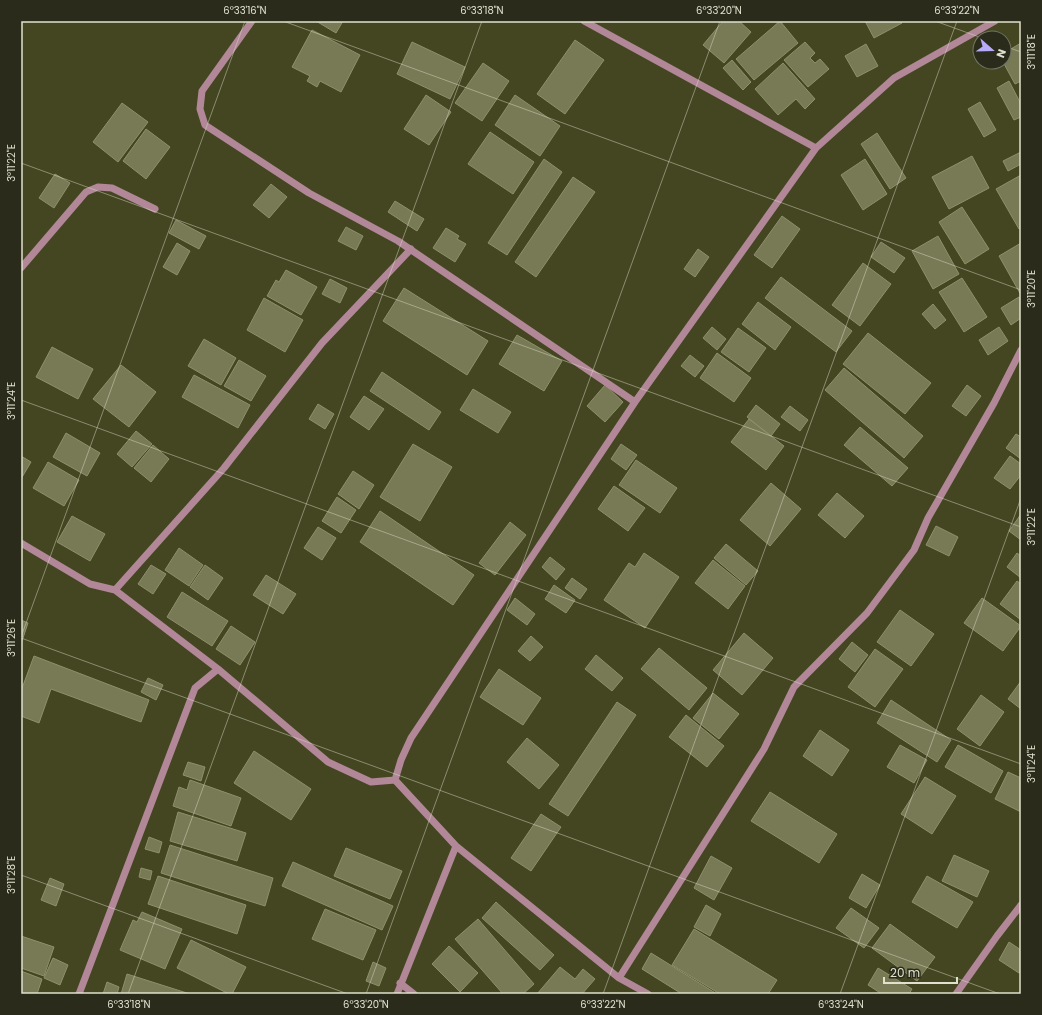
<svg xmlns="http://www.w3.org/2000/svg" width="1042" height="1015" font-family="Poppins,sans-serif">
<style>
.building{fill:#777a54;stroke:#8d906a}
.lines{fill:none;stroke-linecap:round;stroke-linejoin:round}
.minor{stroke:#b28899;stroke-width:7}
.ticks{fill:none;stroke:#e0e2ce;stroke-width:1;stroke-opacity:0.45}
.neatline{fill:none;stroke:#e0e2ce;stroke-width:1.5}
.ticks-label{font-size:10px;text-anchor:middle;fill:#e0e2ce}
</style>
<rect width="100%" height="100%" fill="#444622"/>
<path class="building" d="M 316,21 L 343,21 L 336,33 Z
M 723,21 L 739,21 L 751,32 L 724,63 L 703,45 Z
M 780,21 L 798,43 L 754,80 L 736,59 Z
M 865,21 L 901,21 L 902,23 L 874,38 Z
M 312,30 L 360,55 L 341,92 L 320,81 L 317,87 L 307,81 L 310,76 L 292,67 Z
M 575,40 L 604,60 L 565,114 L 537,94 Z
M 412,42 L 465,67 L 450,99 L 397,74 Z
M 805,42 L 815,53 L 810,58 L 815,63 L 820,59 L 829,69 L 808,87 L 784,60 Z
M 1021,43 L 1021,81 L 1015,84 L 1003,62 L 1004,62 L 1004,53 Z
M 866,44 L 878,66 L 857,77 L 845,56 Z
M 732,60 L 751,82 L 743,90 L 723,68 Z
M 483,63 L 509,81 L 482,121 L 455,103 Z
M 783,63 L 815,99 L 805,109 L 796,99 L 778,115 L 755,89 Z
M 1009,81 L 1021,104 L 1021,117 L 1014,120 L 997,88 Z
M 426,95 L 451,112 L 429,145 L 404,129 Z
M 515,95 L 560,126 L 540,156 L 495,125 Z
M 980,102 L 996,130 L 984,137 L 968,109 Z
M 122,103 L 148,122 L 118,162 L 93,142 Z
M 146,129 L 170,147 L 146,179 L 123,161 Z
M 490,132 L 534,162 L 513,194 L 468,164 Z
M 877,133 L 906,178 L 890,189 L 861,144 Z
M 1021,152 L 1021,164 L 1008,171 L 1003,161 Z
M 972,156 L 989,188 L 949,209 L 932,177 Z
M 544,159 L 562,172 L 507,255 L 488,243 Z
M 865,159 L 887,194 L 863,210 L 841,175 Z
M 55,174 L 70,183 L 54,208 L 39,198 Z
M 1021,175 L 1021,228 L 1019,229 L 996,189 Z
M 573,177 L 595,192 L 536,277 L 515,262 Z
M 271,184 L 287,197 L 269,218 L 253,205 Z
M 395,201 L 424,219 L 417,231 L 388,212 Z
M 962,207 L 989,249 L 965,264 L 939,222 Z
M 782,216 L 800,229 L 772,268 L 754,255 Z
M 176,220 L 206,236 L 199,249 L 169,233 Z
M 346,227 L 363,236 L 356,250 L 338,241 Z
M 446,228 L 459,236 L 457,239 L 466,244 L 455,262 L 433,248 Z
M 938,236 L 959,274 L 933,289 L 912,251 Z
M 881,242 L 905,258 L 894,273 L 871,257 Z
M 177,243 L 190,251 L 177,275 L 163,267 Z
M 1021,243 L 1021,295 L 999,256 Z
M 698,249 L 709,257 L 695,277 L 684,269 Z
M 863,263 L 891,284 L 860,326 L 832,305 Z
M 286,270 L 317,287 L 301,315 L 267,296 L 276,280 L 279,282 Z
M 781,277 L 852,331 L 836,352 L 765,298 Z
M 962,278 L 987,317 L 964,332 L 939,292 Z
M 330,279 L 347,288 L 340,303 L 322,294 Z
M 404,288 L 488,341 L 467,375 L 383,321 Z
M 1019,297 L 1021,301 L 1021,318 L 1011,325 L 1001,308 Z
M 264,298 L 303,320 L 285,352 L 247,330 Z
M 758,302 L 791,327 L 775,350 L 742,324 Z
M 933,304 L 946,320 L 935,329 L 922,314 Z
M 712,327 L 726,339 L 717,350 L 703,338 Z
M 999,327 L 1008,341 L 988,355 L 979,340 Z
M 738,328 L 766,348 L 749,372 L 721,352 Z
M 868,333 L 931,383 L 905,414 L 843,364 Z
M 517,335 L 562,361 L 544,391 L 499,364 Z
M 204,339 L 236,358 L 221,385 L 188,366 Z
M 52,347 L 93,369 L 78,399 L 36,377 Z
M 717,353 L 751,378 L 734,402 L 700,378 Z
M 690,355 L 704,366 L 695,377 L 681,366 Z
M 239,360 L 266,376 L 251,401 L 224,386 Z
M 121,365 L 156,392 L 129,427 L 93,399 Z
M 844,368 L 923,436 L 904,458 L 825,390 Z
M 382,372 L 441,412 L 429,430 L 370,391 Z
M 194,375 L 250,405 L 238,428 L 182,397 Z
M 605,385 L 623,402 L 605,422 L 587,406 Z
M 967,385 L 981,396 L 966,416 L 952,406 Z
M 473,389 L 511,412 L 498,433 L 460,410 Z
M 364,396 L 384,409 L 369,430 L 350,417 Z
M 318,404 L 334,414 L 325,429 L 309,419 Z
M 756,405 L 780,424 L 771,436 L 747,417 Z
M 790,406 L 808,420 L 800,431 L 781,417 Z
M 749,419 L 784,446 L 766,470 L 731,442 Z
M 860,427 L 908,468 L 892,486 L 844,445 Z
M 136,431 L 152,444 L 132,467 L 117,454 Z
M 66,433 L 100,453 L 87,476 L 53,457 Z
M 1016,434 L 1021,437 L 1021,459 L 1006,448 Z
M 413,444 L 452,467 L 420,521 L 380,497 Z
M 621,444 L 637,455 L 626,470 L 611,459 Z
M 153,445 L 169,459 L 151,482 L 134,468 Z
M 21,456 L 31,462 L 21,479 Z
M 1010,456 L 1021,464 L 1021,475 L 1010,489 L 994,478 Z
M 636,460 L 677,488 L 660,513 L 619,485 Z
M 48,462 L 79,480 L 64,506 L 33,488 Z
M 353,471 L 374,485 L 359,509 L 338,494 Z
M 771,483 L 801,509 L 770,546 L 740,520 Z
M 614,486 L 645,508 L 628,531 L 598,509 Z
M 837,493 L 864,516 L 845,538 L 818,515 Z
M 337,497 L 356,510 L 341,533 L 322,521 Z
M 380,511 L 474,575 L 453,605 L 360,542 Z
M 1021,514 L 1021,540 L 1009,531 Z
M 72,516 L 105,534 L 90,561 L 57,542 Z
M 510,522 L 526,535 L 495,575 L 479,563 Z
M 936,526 L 958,537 L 949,556 L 926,545 Z
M 318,527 L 336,538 L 322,560 L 304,548 Z
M 726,544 L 758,571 L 746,585 L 714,558 Z
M 179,548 L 203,565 L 189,586 L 165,570 Z
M 644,553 L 679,577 L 645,628 L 604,600 L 629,563 L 635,567 Z
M 1017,553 L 1021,556 L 1021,578 L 1007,567 Z
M 550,557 L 565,569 L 556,580 L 542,567 Z
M 713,560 L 745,586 L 728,609 L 695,583 Z
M 151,565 L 166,574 L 153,594 L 138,584 Z
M 205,565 L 223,578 L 208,600 L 190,587 Z
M 266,575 L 296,594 L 283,614 L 253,595 Z
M 572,578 L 587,589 L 580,599 L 565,588 Z
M 1017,581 L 1021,584 L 1021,620 L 1000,604 Z
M 554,585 L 575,600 L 566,613 L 545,599 Z
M 182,592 L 228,621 L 212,646 L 167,617 Z
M 515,598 L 535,614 L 527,625 L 507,610 Z
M 982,598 L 1021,626 L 1003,651 L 964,623 Z
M 900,610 L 934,634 L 911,666 L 877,642 Z
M 21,620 L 28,623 L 21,644 Z
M 231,626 L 255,642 L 240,665 L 216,649 Z
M 744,633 L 773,658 L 742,695 L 713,670 Z
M 531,636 L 543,647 L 530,661 L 518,651 Z
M 852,642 L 868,655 L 855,672 L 839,659 Z
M 659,648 L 707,688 L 689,710 L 641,669 Z
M 875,649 L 903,669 L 875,707 L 848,687 Z
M 596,655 L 623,678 L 612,691 L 585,669 Z
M 34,656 L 149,700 L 141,722 L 51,689 L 39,723 L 21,716 L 21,691 Z
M 499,669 L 541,698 L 523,725 L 480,697 Z
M 148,678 L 163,685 L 156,700 L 141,692 Z
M 1021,681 L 1021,709 L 1008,699 Z
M 713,693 L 739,714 L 719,739 L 693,718 Z
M 981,695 L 1004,712 L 980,746 L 957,729 Z
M 891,700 L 951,740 L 937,762 L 877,723 Z
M 617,702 L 636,715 L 568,816 L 549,804 Z
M 686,715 L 724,746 L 707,767 L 669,737 Z
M 820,730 L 849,750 L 832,776 L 803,756 Z
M 527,738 L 559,765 L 539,789 L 507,762 Z
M 900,745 L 927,760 L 914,783 L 887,767 Z
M 958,745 L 1003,771 L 991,793 L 945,767 Z
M 254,751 L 311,789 L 291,820 L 234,783 Z
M 188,762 L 205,767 L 201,781 L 183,775 Z
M 1008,772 L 1021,778 L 1021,812 L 995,799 Z
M 925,777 L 956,796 L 932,834 L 901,814 Z
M 190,780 L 241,798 L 231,826 L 173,806 L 179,787 L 187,790 Z
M 770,792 L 837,834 L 819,863 L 751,821 Z
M 178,812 L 246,833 L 237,861 L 170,841 Z
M 541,814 L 561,827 L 531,871 L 511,858 Z
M 149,837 L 162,842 L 159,853 L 145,849 Z
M 170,845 L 273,878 L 265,906 L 161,873 Z
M 346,848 L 402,871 L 390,899 L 334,876 Z
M 954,855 L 989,871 L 977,897 L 942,881 Z
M 711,856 L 732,868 L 714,900 L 694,888 Z
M 293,862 L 393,906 L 382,930 L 282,886 Z
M 141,868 L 152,871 L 150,880 L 139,877 Z
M 862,874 L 880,885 L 866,908 L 849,898 Z
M 158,876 L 246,905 L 237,934 L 148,904 Z
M 927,876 L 973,902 L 957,928 L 912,902 Z
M 50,878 L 64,884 L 56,906 L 41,900 Z
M 496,902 L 554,955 L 540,970 L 482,918 Z
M 706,905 L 721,914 L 710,936 L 694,927 Z
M 851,908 L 879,928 L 864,948 L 836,928 Z
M 325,909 L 376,930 L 363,960 L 312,939 Z
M 142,912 L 182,929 L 165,969 L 120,950 L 133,920 L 137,922 Z
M 478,919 L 534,984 L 523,994 L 503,994 L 455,939 Z
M 890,924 L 935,957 L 917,981 L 872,948 Z
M 694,929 L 777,980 L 768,994 L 720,994 L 672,965 Z
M 21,936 L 54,947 L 44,976 L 21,968 Z
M 191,940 L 246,967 L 232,994 L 229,994 L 177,968 Z
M 1009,942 L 1021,950 L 1021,970 L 1019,973 L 999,960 Z
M 449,946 L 478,973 L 460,992 L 432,964 Z
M 651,953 L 717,994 L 682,994 L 642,969 Z
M 53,958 L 68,965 L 60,985 L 44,978 Z
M 373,962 L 386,968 L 379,986 L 366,981 Z
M 560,967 L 575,979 L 583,969 L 595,979 L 582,994 L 537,994 Z
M 878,968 L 912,989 L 909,994 L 882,994 L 868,985 Z
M 21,971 L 42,979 L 37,994 L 21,994 Z
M 127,974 L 190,994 L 121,994 Z
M 107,982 L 119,987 L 117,994 L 103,994 Z"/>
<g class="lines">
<path class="minor" d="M 252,21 L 202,91 L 200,109 L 205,125 L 309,193 L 398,241 L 635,402
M 584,21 L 816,148
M 21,268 L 86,192 L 98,187 L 112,188 L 155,209
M 21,543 L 90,584 L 115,590 L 224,468 L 322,343 L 411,249
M 218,669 L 328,762 L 371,782 L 395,780
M 395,780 L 401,760 L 411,738 L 635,402 L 816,148 L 894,78 L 995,21
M 395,780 L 456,846 L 619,978 L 648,994
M 619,978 L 764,749 L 794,687 L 867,613 L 914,550 L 928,518 L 994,403 L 1021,350
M 400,983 L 414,994
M 79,994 L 195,688 L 218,669 L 115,590
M 397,994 L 456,846
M 956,994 L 997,936 L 1021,905"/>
</g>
<path class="ticks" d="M 283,21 L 1021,290M 935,21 L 982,38M 1004,46 L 1021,52M 21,163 L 1021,527M 21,400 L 1021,764M 21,637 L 245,21M 21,638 L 1000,994M 21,875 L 348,994M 128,994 L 482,21M 366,994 L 720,21M 603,994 L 957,21M 840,994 L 1021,498"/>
<rect width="1042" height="1015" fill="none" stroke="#2a2b1b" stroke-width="44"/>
<g transform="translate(992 50) rotate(110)"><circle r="19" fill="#2a2b1b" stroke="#737463"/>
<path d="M0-3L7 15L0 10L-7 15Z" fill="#b8abf7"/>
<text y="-6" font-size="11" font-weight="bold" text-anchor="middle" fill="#e0e2ce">N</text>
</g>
<path d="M884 977v6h73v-6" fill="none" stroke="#e0e2ce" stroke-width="2"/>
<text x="890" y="977" font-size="12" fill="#e0e2ce" stroke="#2a2b1b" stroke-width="3" paint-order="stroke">20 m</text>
<rect x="22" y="22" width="998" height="971" class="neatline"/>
<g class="ticks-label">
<text x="245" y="14">6°33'16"N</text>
<text x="482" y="14">6°33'18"N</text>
<text x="719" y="14">6°33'20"N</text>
<text x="957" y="14">6°33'22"N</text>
<text transform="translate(1031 52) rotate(-90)" y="4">3°11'18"E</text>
<text transform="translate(11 163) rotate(-90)" y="4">3°11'22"E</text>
<text transform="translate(1031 289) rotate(-90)" y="4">3°11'20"E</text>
<text transform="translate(11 401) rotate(-90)" y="4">3°11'24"E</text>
<text transform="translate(1031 527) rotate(-90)" y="4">3°11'22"E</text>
<text transform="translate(11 638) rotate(-90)" y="4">3°11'26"E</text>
<text transform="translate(1031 764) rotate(-90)" y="4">3°11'24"E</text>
<text transform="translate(11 875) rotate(-90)" y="4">3°11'28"E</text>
<text x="129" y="1008">6°33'18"N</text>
<text x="366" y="1008">6°33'20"N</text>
<text x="603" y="1008">6°33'22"N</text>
<text x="841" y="1008">6°33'24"N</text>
</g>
</svg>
